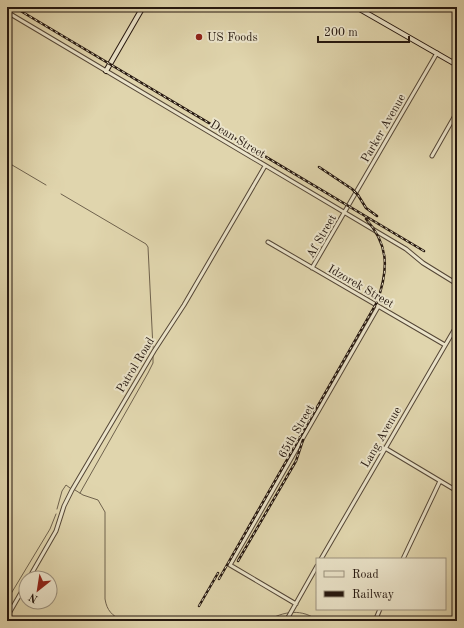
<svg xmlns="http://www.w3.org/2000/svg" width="464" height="628" font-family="'Old Standard TT',serif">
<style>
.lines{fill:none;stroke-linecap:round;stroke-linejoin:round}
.stream{stroke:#6f624d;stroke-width:1}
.street-casing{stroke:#544636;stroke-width:5}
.secondary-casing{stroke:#25170f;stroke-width:6}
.street{stroke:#ebe4ca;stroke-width:3}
.secondary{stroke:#ebe4ca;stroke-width:4}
.rail-casing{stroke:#25170f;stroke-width:2.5}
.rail{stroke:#ebe4ca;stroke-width:1;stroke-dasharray:3;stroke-linecap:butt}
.poi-dot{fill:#8f2418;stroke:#ebe4ca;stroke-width:1.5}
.labels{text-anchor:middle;stroke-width:4;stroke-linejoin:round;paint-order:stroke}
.poi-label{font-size:12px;fill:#25170f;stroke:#ebe4ca;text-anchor:start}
.street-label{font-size:12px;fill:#25170f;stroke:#ebe4ca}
</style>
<rect width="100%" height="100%" fill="#e0d5ad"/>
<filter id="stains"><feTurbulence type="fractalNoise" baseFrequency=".005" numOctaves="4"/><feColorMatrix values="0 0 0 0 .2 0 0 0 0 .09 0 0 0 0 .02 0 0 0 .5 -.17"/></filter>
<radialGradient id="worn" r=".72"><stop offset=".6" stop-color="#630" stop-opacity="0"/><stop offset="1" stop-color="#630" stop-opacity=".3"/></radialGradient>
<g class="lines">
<path class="stream" d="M 7,162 L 46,185
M 61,194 L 146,244 L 148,247 L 153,348
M 75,490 L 83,495 L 98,500 L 105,512 L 105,599 C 107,611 112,615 122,621
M 80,493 L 148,373 L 153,363 L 153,356
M 57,509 L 62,491 L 66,485 L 70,488
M 9,597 L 50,529 L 56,514
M 267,621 C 283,611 303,608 318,621"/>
<g class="street-casing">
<path id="street" d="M 7,12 L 406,249 L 423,263 L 457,284
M 432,156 L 457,112
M 268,242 L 445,345
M 312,268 L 437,53
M 385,448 L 457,491
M 321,559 L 457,325
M 403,559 L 440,481
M 29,578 L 56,531 L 64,506 L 72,490 L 154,351 L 184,305 L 265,166
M 296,604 L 230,565 L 378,307
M 7,617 L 26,584
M 286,621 L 317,566
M 375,621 L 380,609"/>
</g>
<g class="secondary-casing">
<path id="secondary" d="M 356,7 L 457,65
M 106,71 L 143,7"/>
</g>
<use href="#street" class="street"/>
<use href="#secondary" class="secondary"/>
<g class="rail-casing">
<path id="rail" d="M 14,7 L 424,251
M 319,167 L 352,189 L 358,195 L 366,208 L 377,216
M 238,561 L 296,461 L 303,440
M 219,579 L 377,302 C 388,271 390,246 366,219
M 199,606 L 218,573"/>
</g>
<use href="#rail" class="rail"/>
</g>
<circle class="poi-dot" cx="199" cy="37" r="4"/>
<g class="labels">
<g class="poi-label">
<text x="207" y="41">US Foods</text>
</g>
<g class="street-label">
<text transform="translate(383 128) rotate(-60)" y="4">Parker Avenue</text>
<text transform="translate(238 139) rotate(31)" y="4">Dean Street</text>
<text transform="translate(321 236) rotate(-60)" y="4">Af Street</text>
<text transform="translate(361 286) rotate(30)" y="4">Idzorek Street</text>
<text transform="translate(135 365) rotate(-59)" y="4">Patrol Road</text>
<text transform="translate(296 431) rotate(-60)" y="4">65th Street</text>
<text transform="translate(381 437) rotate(-60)" y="4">Lang Avenue</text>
</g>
</g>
<rect width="464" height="628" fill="none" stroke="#e0d5ad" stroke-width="24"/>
<rect x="8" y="8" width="448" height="612" fill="none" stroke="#25170f" stroke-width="2"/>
<rect x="12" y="12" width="440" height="604" fill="none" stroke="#25170f"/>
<rect x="316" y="558" width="130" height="52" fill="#ebe4ca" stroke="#9c927f"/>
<rect x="324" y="571" width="20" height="6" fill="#ebe4ca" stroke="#9c927f"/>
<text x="352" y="578" font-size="12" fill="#25170f">Road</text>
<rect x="324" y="591" width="20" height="6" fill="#25170f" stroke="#9c927f"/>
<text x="352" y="598" font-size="12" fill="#25170f">Railway</text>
<g transform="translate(38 590) rotate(210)"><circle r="19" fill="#ebe4ca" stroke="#9c927f"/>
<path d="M0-3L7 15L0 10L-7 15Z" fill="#8f2418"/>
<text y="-6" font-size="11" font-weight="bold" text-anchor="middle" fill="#25170f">N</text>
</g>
<path d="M318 36v6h91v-6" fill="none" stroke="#25170f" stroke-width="2"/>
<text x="324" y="36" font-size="12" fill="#25170f" stroke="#ebe4ca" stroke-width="3" paint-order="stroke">200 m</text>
<rect width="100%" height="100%" filter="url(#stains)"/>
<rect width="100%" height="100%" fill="url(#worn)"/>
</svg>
